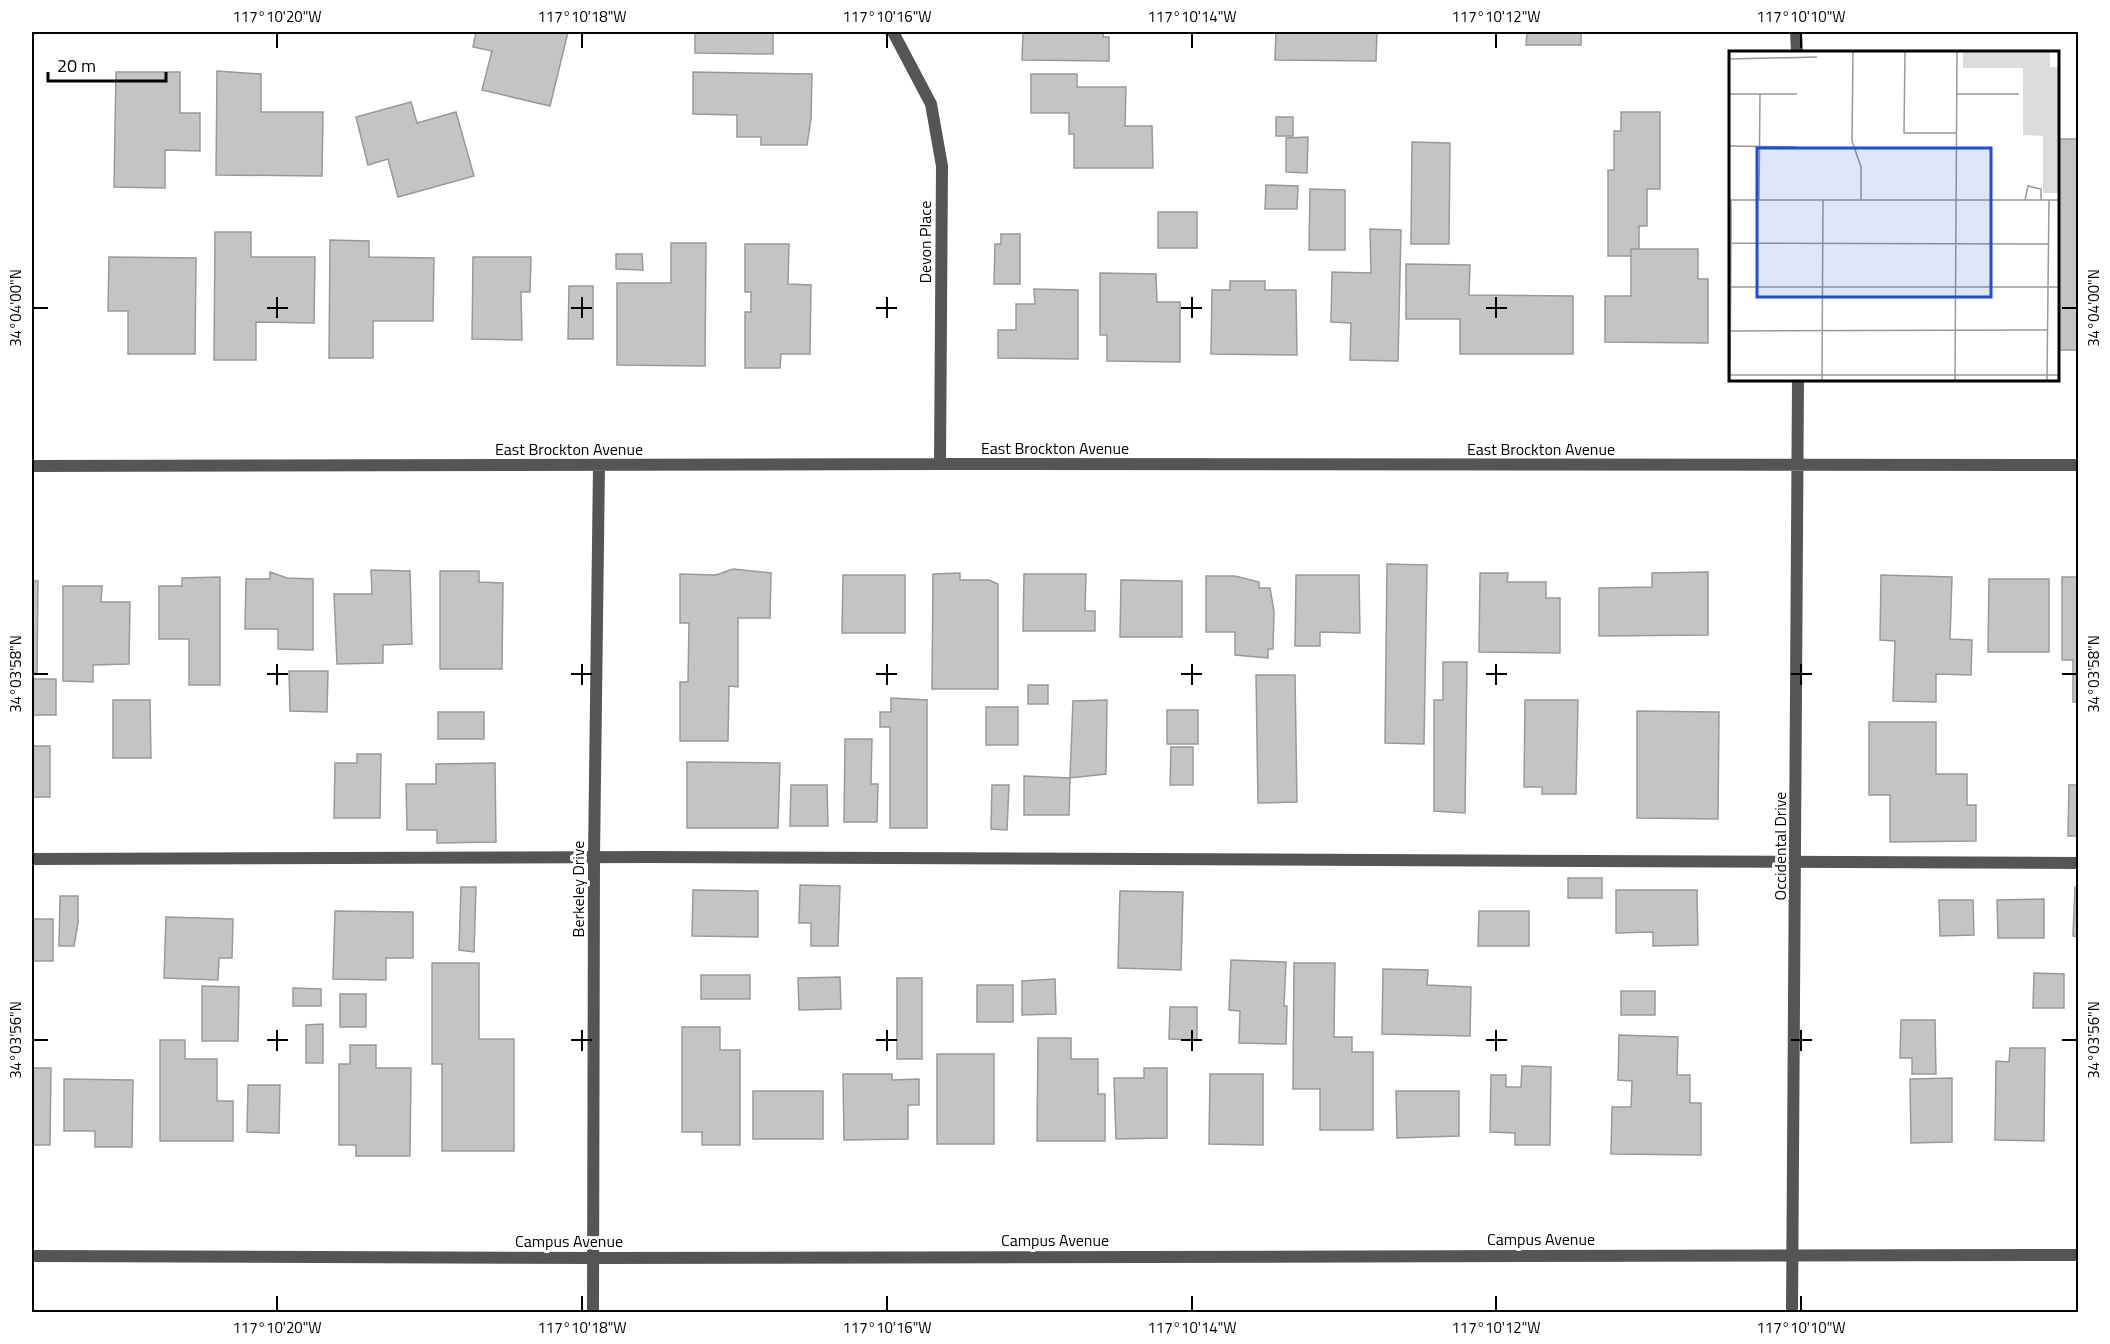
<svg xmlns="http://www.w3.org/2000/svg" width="2110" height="1344" font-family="'Titillium Web',sans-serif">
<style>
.building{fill:#c4c4c4;stroke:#999;stroke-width:1.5}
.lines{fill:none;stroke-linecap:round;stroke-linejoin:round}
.lane{stroke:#555;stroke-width:12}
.street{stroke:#555;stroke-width:12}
.ticks{fill:none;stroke:#000;stroke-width:2}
.labels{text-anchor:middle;stroke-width:6;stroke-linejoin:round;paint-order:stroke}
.street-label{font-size:16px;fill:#000;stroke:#fff}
.inset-road{fill:none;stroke:#999;stroke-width:1.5}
.view{fill:#1d4ed8;fill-opacity:0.15;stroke:#1d4ed8;stroke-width:3}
.inset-edge{fill:none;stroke:#000;stroke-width:3}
.neatline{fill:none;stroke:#000;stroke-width:2}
.ticks-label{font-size:15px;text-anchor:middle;fill:#000}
</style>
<rect width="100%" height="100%" fill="#fff"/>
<path class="building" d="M 476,32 L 568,32 L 550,106 L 482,90 L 492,51 L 473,47 Z
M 680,32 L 773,32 L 773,54 L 695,53 L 695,32 Z
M 1023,32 L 1104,32 L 1103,37 L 1109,37 L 1109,61 L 1022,60 Z
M 1276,32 L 1377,32 L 1376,61 L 1275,60 Z
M 1527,32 L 1581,32 L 1581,45 L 1526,45 Z
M 217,71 L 261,74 L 261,112 L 323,112 L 322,176 L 216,175 Z
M 116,72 L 180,72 L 180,113 L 200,113 L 200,151 L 165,150 L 165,188 L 114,187 Z
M 693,72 L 812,74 L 811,119 L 807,145 L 761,145 L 761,137 L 737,137 L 737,115 L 693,114 Z
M 1031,74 L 1077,74 L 1077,87 L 1126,87 L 1125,126 L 1152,126 L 1153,168 L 1074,168 L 1074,134 L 1069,134 L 1069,113 L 1031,113 Z
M 411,102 L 417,123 L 456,112 L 474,176 L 398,197 L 388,159 L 368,165 L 356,117 Z
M 1621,112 L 1660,112 L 1660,189 L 1647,189 L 1647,226 L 1639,226 L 1639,249 L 1631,249 L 1631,256 L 1608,256 L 1608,170 L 1614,170 L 1614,131 L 1621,131 Z
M 1276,117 L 1293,117 L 1293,136 L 1276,136 Z
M 1308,137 L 1307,173 L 1286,172 L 1286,138 Z
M 2058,139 L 2078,139 L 2078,350 L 2058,350 Z
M 1412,142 L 1450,143 L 1449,244 L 1411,244 Z
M 1266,185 L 1298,186 L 1297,209 L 1265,209 Z
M 1310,189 L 1345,190 L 1345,250 L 1309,250 Z
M 1158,212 L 1197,212 L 1197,248 L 1158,248 Z
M 1370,229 L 1401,230 L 1398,361 L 1350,360 L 1351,323 L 1331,322 L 1332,272 L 1371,273 Z
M 215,232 L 251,232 L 251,257 L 315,257 L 314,323 L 256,322 L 256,360 L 214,360 Z
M 1001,234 L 1020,234 L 1020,284 L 994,284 L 995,244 L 1001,244 Z
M 330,240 L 369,241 L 369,257 L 434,258 L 433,321 L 373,321 L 373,358 L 329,358 Z
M 671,243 L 706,243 L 705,366 L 617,365 L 617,283 L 671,283 Z
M 745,244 L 789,244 L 788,284 L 811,285 L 810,354 L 781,354 L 780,368 L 745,368 L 745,312 L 751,312 L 751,292 L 745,292 Z
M 1631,249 L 1698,249 L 1698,279 L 1708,279 L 1708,343 L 1605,342 L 1605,296 L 1631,296 Z
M 616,254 L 642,254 L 643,270 L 616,269 Z
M 109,257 L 196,258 L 195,354 L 128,354 L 128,311 L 108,311 Z
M 473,257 L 531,257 L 530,292 L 521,292 L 522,340 L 472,339 Z
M 1406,264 L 1470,265 L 1469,295 L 1573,296 L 1573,354 L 1460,354 L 1460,319 L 1406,319 Z
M 1100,273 L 1156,274 L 1157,302 L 1180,302 L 1180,362 L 1107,361 L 1107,335 L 1100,335 Z
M 1230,281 L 1265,281 L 1265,290 L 1296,290 L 1297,355 L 1211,354 L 1212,290 L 1230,290 Z
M 569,286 L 593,286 L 593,339 L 568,339 Z
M 1034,289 L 1078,290 L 1078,359 L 998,358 L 998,330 L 1016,330 L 1016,304 L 1035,304 Z
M 1387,564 L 1427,565 L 1424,744 L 1385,743 Z
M 733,569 L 771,573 L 770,618 L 738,618 L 738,687 L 729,686 L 728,741 L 680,741 L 680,682 L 688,682 L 689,623 L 680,623 L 680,574 L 716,575 Z
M 371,570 L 410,571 L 412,644 L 383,645 L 383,663 L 337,664 L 334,594 L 372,594 Z
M 440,571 L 479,571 L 479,582 L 503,583 L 502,669 L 440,669 Z
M 270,572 L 287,578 L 313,579 L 313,650 L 278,649 L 278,629 L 245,629 L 246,579 L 270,579 Z
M 1708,572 L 1708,635 L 1599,636 L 1599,588 L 1652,587 L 1652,573 Z
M 960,573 L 960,580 L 989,580 L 998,584 L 998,689 L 932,689 L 933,574 Z
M 1480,573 L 1508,573 L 1507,582 L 1546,582 L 1546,598 L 1560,598 L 1560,653 L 1479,652 Z
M 1024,574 L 1086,574 L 1085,611 L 1095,611 L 1095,631 L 1023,631 Z
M 843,575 L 905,575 L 905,633 L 842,633 Z
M 1296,575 L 1359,575 L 1360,633 L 1320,632 L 1320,646 L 1295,646 Z
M 1881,575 L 1952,577 L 1950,639 L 1972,640 L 1971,675 L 1936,674 L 1936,702 L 1893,701 L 1895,641 L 1880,640 Z
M 1206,576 L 1235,576 L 1259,582 L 1259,588 L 1270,588 L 1274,611 L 1273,649 L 1268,649 L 1268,658 L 1235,655 L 1235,632 L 1206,632 Z
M 220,577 L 220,685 L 189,685 L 189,639 L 159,639 L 159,586 L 182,586 L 182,578 Z
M 2062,577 L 2078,577 L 2078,702 L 2073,702 L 2073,660 L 2062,660 Z
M 1989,579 L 2049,579 L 2049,652 L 1988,652 Z
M 1121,580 L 1182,581 L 1182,637 L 1120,637 Z
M 32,581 L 38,581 L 37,673 L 32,673 Z
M 63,586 L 102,586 L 101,602 L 130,602 L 129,664 L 93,665 L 93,682 L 63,681 Z
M 1443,662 L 1467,662 L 1465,813 L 1434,811 L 1434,700 L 1443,700 Z
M 289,671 L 328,671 L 327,712 L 290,711 Z
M 1256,675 L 1295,675 L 1297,802 L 1258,803 Z
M 32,679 L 56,679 L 56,715 L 32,715 Z
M 1028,685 L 1048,685 L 1048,704 L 1028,704 Z
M 891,698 L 927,700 L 927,828 L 890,828 L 890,727 L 880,727 L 880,712 L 891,712 Z
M 113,700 L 150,700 L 151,758 L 113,758 Z
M 1107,700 L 1106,774 L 1070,778 L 1073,701 Z
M 1525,700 L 1578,700 L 1576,794 L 1542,794 L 1542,787 L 1524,787 Z
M 986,707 L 1018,707 L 1018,745 L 986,745 Z
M 1167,710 L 1198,710 L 1198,744 L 1167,744 Z
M 1637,711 L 1719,712 L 1718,819 L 1637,818 Z
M 438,712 L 484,712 L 484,739 L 438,739 Z
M 1869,722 L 1936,722 L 1936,774 L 1967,774 L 1967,805 L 1976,805 L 1976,841 L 1890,842 L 1890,795 L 1869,795 Z
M 845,739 L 872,739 L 871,784 L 878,784 L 877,822 L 844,822 Z
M 32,746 L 50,746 L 50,797 L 32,797 Z
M 1171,747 L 1193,747 L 1193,785 L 1170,785 Z
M 357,754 L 381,754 L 380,818 L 334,818 L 335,763 L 357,763 Z
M 687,762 L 780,763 L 778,828 L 687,828 Z
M 495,763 L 496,842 L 437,843 L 437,830 L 407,830 L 406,784 L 436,784 L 436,764 Z
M 1024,776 L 1070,778 L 1069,815 L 1024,815 Z
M 791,785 L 827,785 L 828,826 L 790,826 Z
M 992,785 L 1009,785 L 1007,830 L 991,829 Z
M 2069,785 L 2078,785 L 2078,836 L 2068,836 Z
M 1568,878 L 1602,878 L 1602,898 L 1568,898 Z
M 800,885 L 840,886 L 838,946 L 811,946 L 811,923 L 799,923 Z
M 461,887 L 476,887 L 474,952 L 459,950 Z
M 2075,887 L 2078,887 L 2078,937 L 2073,936 Z
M 693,890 L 758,891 L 758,937 L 692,936 Z
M 1616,890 L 1697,890 L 1698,945 L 1653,946 L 1653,932 L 1616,933 Z
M 1120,891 L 1183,892 L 1181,970 L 1118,968 Z
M 60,896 L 78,896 L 78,923 L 74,946 L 59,946 Z
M 2044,899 L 2044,938 L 1998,938 L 1997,900 Z
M 1939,900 L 1973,900 L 1974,935 L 1940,936 Z
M 335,911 L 413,912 L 413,958 L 386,958 L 386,980 L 333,979 Z
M 1479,911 L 1529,911 L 1529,946 L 1478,946 Z
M 166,917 L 233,919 L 232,958 L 219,958 L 218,980 L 164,978 Z
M 32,919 L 53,919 L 53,961 L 32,961 Z
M 1231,960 L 1286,962 L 1284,1006 L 1287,1006 L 1286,1044 L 1239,1043 L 1240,1011 L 1229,1010 Z
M 432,963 L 479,963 L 479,1039 L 514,1039 L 514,1151 L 442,1151 L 442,1064 L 432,1064 Z
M 1294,963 L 1335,963 L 1334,1037 L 1352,1037 L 1352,1052 L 1373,1052 L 1373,1130 L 1320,1130 L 1320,1089 L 1293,1089 Z
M 1383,969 L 1428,970 L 1427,985 L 1471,987 L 1470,1036 L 1382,1034 Z
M 2034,973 L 2064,974 L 2064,1008 L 2033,1008 Z
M 701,975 L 750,975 L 750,999 L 701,999 Z
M 840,977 L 841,1009 L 799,1010 L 798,978 Z
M 897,978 L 922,978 L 922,1059 L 897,1059 Z
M 1055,979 L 1056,1014 L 1022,1015 L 1022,981 Z
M 977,985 L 1013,985 L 1013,1022 L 977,1022 Z
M 202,986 L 239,987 L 238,1041 L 202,1041 Z
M 293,988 L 321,989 L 321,1006 L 293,1006 Z
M 1621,991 L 1655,991 L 1655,1015 L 1621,1015 Z
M 340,994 L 366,994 L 366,1027 L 340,1027 Z
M 1170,1007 L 1197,1007 L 1197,1040 L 1169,1039 Z
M 1901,1020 L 1935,1020 L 1936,1074 L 1912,1074 L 1912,1058 L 1900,1058 Z
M 323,1024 L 323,1063 L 306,1063 L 306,1025 Z
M 682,1027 L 720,1027 L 720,1050 L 740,1050 L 740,1145 L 702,1145 L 702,1132 L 682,1132 Z
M 1619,1035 L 1678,1037 L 1677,1075 L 1690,1075 L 1690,1103 L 1701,1103 L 1701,1155 L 1611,1154 L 1612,1107 L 1631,1107 L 1632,1081 L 1618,1080 Z
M 1038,1038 L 1071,1038 L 1071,1059 L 1098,1059 L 1098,1094 L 1105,1094 L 1105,1141 L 1037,1141 Z
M 160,1040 L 185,1040 L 185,1059 L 217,1059 L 217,1101 L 233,1101 L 233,1141 L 160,1141 Z
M 350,1045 L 376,1045 L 376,1068 L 411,1068 L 410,1156 L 356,1156 L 356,1145 L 339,1145 L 339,1064 L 350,1064 Z
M 2010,1048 L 2045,1048 L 2044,1141 L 1995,1140 L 1996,1061 L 2009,1062 Z
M 937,1054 L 994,1054 L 994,1144 L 937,1144 Z
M 1522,1066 L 1551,1067 L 1550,1145 L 1515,1145 L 1515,1133 L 1490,1132 L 1491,1075 L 1506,1075 L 1506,1087 L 1521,1087 Z
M 32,1068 L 51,1068 L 50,1145 L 32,1145 Z
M 1144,1068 L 1167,1068 L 1167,1138 L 1116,1139 L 1114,1078 L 1144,1078 Z
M 843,1074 L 892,1074 L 892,1080 L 919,1079 L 919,1105 L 908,1105 L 908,1139 L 844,1140 Z
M 1210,1074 L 1263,1074 L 1263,1145 L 1209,1144 Z
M 1952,1078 L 1952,1142 L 1911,1143 L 1910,1079 Z
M 64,1079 L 133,1080 L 132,1147 L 95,1147 L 95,1131 L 64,1131 Z
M 248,1085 L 280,1085 L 279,1133 L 247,1132 Z
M 753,1091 L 823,1091 L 823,1139 L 753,1139 Z
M 1396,1091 L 1459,1091 L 1459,1136 L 1397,1138 Z"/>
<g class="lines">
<path class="lane" d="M 32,859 L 650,857 L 2078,863"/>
<path class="street" d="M 893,32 L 931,104 L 942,166 L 940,464
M 1796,32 L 1797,52
M 32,466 L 940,464 L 2078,465
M 32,1256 L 594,1258 L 2078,1255
M 593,1312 L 594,857 L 599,465
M 1792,1312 L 1798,380"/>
</g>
<path class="ticks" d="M 277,33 L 277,48M 582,33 L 582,48M 887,33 L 887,48M 1192,33 L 1192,48M 1496,33 L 1496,48M 1801,33 L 1801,48M 277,297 L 277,318M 582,297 L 582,318M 887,297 L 887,318M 1192,297 L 1192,318M 1496,297 L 1496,318M 33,308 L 48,308M 267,308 L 288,308M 571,308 L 592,308M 876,308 L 897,308M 1181,308 L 1202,308M 1486,308 L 1507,308M 2062,308 L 2077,308M 277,664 L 277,685M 582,664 L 582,685M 887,664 L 887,685M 1192,664 L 1192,685M 1496,664 L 1496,685M 1801,664 L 1801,685M 33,674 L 48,674M 267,674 L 288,674M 571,674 L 592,674M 876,674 L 897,674M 1181,674 L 1202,674M 1486,674 L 1507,674M 1791,674 L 1812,674M 2062,674 L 2077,674M 277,1030 L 277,1051M 582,1030 L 582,1051M 887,1030 L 887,1051M 1192,1030 L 1192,1051M 1496,1030 L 1496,1051M 1801,1030 L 1801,1051M 33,1040 L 48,1040M 267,1040 L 288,1040M 571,1040 L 592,1040M 876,1040 L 897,1040M 1181,1040 L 1202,1040M 1486,1040 L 1507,1040M 1791,1040 L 1812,1040M 2062,1040 L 2077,1040M 277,1296 L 277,1311M 582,1296 L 582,1311M 887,1296 L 887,1311M 1192,1296 L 1192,1311M 1496,1296 L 1496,1311M 1801,1296 L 1801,1311"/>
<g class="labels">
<g class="street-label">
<text transform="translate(925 242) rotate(-90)" y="6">Devon Place</text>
<text x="1055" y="454">East Brockton Avenue</text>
<text x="569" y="455">East Brockton Avenue</text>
<text x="1541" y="455">East Brockton Avenue</text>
<text transform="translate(1780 846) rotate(-90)" y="6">Occidental Drive</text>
<text transform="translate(578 889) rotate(-90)" y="6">Berkeley Drive</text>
<text x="1541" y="1245">Campus Avenue</text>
<text x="1055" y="1246">Campus Avenue</text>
<text x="569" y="1247">Campus Avenue</text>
</g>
</g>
<g transform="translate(1729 51)">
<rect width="330" height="330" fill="#fff"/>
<path d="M 234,1 L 321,1 L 321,16 L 330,16 L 330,142 L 314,142 L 314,85 L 294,84 L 294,17 L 234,17 Z" fill="#dcdcdc"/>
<path class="inset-road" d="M 124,1 L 123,90 L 132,116 L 132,149M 176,1 L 175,82 L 227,82M 0,8 L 88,6M 0,43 L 68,43M 228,43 L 290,43M 0,95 L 68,96M 0,149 L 330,149M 2,149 L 2,192M 30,149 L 31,43M 296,149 L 299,135 L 312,138 L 312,149M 0,236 L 330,236M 2,280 L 319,279M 0,324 L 330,324M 1,329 L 2,192 L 319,193M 93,329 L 94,149M 226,329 L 228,1M 318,329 L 320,149"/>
<path class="view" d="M 28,97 L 262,97 L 262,246 L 28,246 Z"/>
<rect width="330" height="330" class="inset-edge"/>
</g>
<rect width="2110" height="1344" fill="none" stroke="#ffffff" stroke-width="66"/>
<path d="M48 72v9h118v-9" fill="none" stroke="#000000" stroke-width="3"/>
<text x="57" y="72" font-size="18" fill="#000000" stroke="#ffffff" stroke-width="4.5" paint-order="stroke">20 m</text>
<rect x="33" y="33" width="2044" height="1278" class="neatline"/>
<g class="ticks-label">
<text x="277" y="22">117°10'20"W</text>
<text x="582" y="22">117°10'18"W</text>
<text x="887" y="22">117°10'16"W</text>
<text x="1192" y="22">117°10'14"W</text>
<text x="1496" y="22">117°10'12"W</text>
<text x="1801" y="22">117°10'10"W</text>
<text transform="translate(16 308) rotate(-90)" y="5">34°04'00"N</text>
<text transform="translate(2094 308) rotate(-90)" y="5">34°04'00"N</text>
<text transform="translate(16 674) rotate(-90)" y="5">34°03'58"N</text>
<text transform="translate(2094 674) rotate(-90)" y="5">34°03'58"N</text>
<text transform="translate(16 1040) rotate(-90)" y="5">34°03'56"N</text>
<text transform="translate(2094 1040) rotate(-90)" y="5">34°03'56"N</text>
<text x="277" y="1333">117°10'20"W</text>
<text x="582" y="1333">117°10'18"W</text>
<text x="887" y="1333">117°10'16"W</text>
<text x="1192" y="1333">117°10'14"W</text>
<text x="1496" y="1333">117°10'12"W</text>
<text x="1801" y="1333">117°10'10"W</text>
</g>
</svg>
